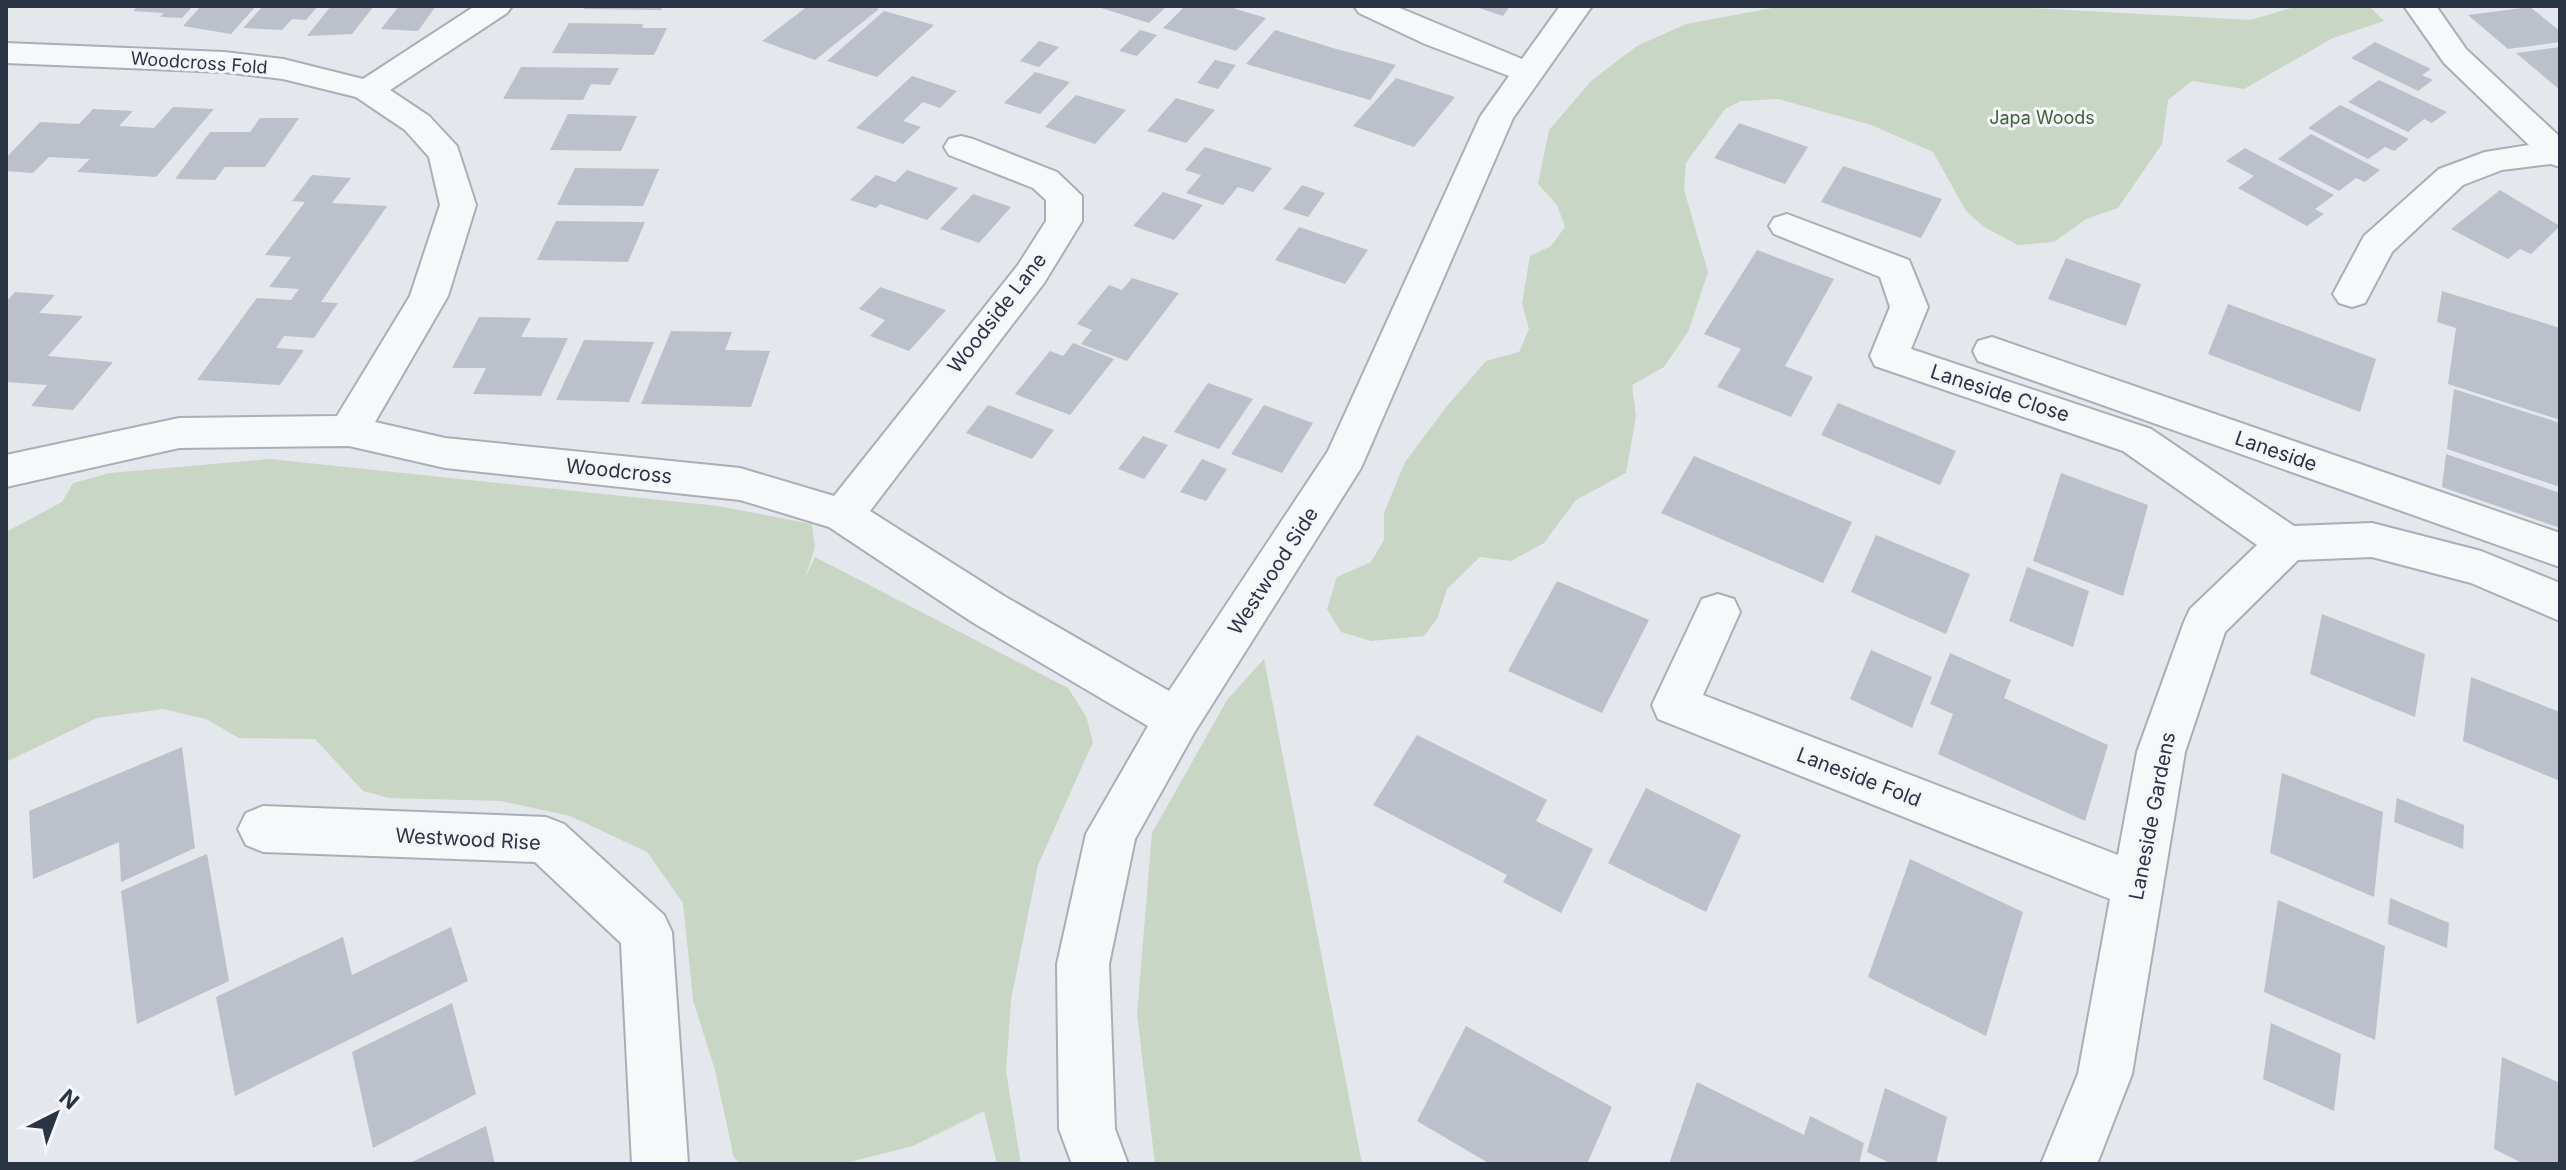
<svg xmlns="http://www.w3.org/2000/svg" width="2566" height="1170" font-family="Inter,sans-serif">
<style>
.green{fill:#c9d6c5}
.building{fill:#bbc0ca}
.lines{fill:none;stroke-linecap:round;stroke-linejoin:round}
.minor-casing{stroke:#a9aeb7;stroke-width:4}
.minor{fill:#f7f8fa;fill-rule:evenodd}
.labels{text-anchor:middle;stroke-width:6;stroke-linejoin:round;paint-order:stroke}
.far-street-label{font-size:18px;fill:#2b3445;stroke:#f4f6f9}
.far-park-label{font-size:18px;fill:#3f6138;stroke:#f4f6f9}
.street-label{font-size:20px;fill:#2b3445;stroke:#f4f6f9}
</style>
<rect width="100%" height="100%" fill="#e4e7ec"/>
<path class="green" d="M 1782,6 L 1994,6 L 2250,20 L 2298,6 L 2369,6 L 2384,21 L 2333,38 L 2244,89 L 2192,81 L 2168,100 L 2162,144 L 2118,208 L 2086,219 L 2054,242 L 2018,245 L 1984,227 L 1966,211 L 1933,152 L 1871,125 L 1778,99 L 1741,101 L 1725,109 L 1686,163 L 1684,190 L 1708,272 L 1689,330 L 1664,367 L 1632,385 L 1636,416 L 1626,473 L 1576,500 L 1544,543 L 1511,561 L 1480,557 L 1447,589 L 1437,619 L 1424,636 L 1371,641 L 1341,632 L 1327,609 L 1337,577 L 1371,562 L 1384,540 L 1384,513 L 1405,462 L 1447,406 L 1486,361 L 1519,352 L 1529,329 L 1522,303 L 1530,256 L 1551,246 L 1565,227 L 1557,205 L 1538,184 L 1549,130 L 1592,80 L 1637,46 L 1686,24 Z
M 270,459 L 718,506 L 812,524 L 815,547 L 805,578 L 815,557 L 1068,688 L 1086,716 L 1093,742 L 1038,865 L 1011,1000 L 1006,1071 L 1021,1164 L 997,1164 L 984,1111 L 913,1146 L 842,1164 L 741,1164 L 734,1158 L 715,1070 L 693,1000 L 683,903 L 647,852 L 570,816 L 501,801 L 389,798 L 363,791 L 315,739 L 239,738 L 206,719 L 163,709 L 97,718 L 6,762 L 6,532 L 62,502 L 73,483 L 110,473 Z
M 1264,659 L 1362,1164 L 1155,1164 L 1137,1014 L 1152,833 L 1227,700 Z"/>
<path class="building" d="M 138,6 L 193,6 L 182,18 L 160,17 L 164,13 L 133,11 Z
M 201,6 L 256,6 L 231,34 L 183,26 Z
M 263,6 L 318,6 L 306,20 L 292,19 L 282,30 L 243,28 Z
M 331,6 L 374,6 L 352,34 L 307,36 Z
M 399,6 L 436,6 L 418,31 L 381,29 Z
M 585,6 L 663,6 L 661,10 L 584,9 Z
M 808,6 L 870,6 L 879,9 L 815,60 L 762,41 Z
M 1103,6 L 1167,6 L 1149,23 L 1101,8 Z
M 1185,6 L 1226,6 L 1266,18 L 1236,51 L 1163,28 Z
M 1473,6 L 1510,6 L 1503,16 Z
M 2530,7 L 2560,31 L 2560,42 L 2508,49 L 2468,15 Z
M 884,11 L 934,25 L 877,77 L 827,61 Z
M 569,23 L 643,24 L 642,28 L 667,28 L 654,55 L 552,53 Z
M 1140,30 L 1157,35 L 1137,56 L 1119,51 Z
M 1275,30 L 1333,48 L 1396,65 L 1370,100 L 1246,64 Z
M 1039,41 L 1059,47 L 1039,67 L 1020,61 Z
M 2375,42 L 2431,69 L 2422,75 L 2433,80 L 2418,91 L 2351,58 Z
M 2560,47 L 2560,90 L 2516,53 Z
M 1215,60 L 1236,65 L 1218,89 L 1197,83 Z
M 521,67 L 619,68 L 610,85 L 591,84 L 583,100 L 503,99 Z
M 1035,72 L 1070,82 L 1040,114 L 1004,103 Z
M 912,76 L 957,91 L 940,108 L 923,102 L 903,121 L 921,127 L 903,144 L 856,128 Z
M 1396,78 L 1455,97 L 1414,147 L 1353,126 Z
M 2379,80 L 2447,112 L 2432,123 L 2424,119 L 2408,132 L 2348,102 Z
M 1076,95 L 1126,110 L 1095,144 L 1045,127 Z
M 1176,98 L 1215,110 L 1186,143 L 1147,131 Z
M 2340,105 L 2409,139 L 2394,151 L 2385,147 L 2368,159 L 2308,128 Z
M 173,107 L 214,109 L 156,177 L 77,172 L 90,159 L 49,157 L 33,173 L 6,171 L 6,158 L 40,122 L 79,124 L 93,109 L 133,111 L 119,126 L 154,128 Z
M 568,114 L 637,116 L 621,151 L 550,150 Z
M 260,118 L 299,118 L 265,167 L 225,167 L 215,180 L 175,179 L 210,132 L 250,132 Z
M 1739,123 L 1808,147 L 1785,184 L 1714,158 Z
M 2311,134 L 2380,170 L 2365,182 L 2356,178 L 2339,191 L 2278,159 Z
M 1205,147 L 1272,168 L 1253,192 L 1238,187 L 1223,205 L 1186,193 L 1201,175 L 1185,170 Z
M 2245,148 L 2334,195 L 2315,209 L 2324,214 L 2307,226 L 2238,188 L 2254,176 L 2226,161 Z
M 1843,166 L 1942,199 L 1921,238 L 1821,202 Z
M 575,168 L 659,169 L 643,206 L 557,205 Z
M 907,170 L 958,188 L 927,220 L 880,204 L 876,208 L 850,200 L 876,175 L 895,182 Z
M 312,175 L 351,178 L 332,203 L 387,206 L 321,302 L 338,303 L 314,338 L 284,336 L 276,348 L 304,350 L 280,385 L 197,380 L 257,298 L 291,300 L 299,289 L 269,287 L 291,257 L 265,255 L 305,202 L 292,201 Z
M 1302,185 L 1325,193 L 1308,217 L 1283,209 Z
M 2500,190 L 2560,226 L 2531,254 L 2520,249 L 2508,259 L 2451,229 Z
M 1163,192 L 1203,205 L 1174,240 L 1133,226 Z
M 973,194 L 1011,207 L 979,243 L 940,229 Z
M 556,221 L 645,222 L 628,262 L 537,260 Z
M 1299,227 L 1368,250 L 1345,284 L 1275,260 Z
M 1757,250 L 1834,279 L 1785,366 L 1813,377 L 1791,417 L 1717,387 L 1741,349 L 1704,334 Z
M 2066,258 L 2141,284 L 2126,326 L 2048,299 Z
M 1132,278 L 1179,293 L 1127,361 L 1081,344 L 1092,330 L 1077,324 L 1109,285 L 1122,290 Z
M 880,287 L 946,310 L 909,351 L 870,336 L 885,320 L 859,309 Z
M 2442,291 L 2560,328 L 2560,420 L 2448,384 L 2456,328 L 2437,322 Z
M 15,292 L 55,295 L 39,313 L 83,316 L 48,356 L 113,362 L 73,410 L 31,406 L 47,385 L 6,382 L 6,302 Z
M 2228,304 L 2376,359 L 2360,412 L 2208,354 Z
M 479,317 L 531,318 L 521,337 L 568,338 L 541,396 L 473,394 L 486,368 L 452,368 Z
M 671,331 L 732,332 L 725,350 L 770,351 L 751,407 L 641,404 Z
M 584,340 L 654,342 L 629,402 L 556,400 Z
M 1073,343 L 1114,359 L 1070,415 L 1015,394 L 1050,351 L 1063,356 Z
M 1208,383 L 1253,399 L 1219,449 L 1174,432 Z
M 2454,389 L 2560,423 L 2560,487 L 2447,449 Z
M 1838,403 L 1956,451 L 1940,485 L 1821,435 Z
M 988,405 L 1054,430 L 1032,459 L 966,433 Z
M 1264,405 L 1313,423 L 1282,473 L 1231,454 Z
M 1143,436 L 1168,445 L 1144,479 L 1118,469 Z
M 2446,454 L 2560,493 L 2560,528 L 2442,487 Z
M 1694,456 L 1852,522 L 1823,583 L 1661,513 Z
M 1202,459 L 1227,469 L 1206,501 L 1180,492 Z
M 2061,473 L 2148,505 L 2123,596 L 2033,561 Z
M 1876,535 L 1970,574 L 1946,634 L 1851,592 Z
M 2027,567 L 2089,591 L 2073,647 L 2009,621 Z
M 1557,581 L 1649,620 L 1602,713 L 1508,671 Z
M 2322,614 L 2425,654 L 2415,717 L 2310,674 Z
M 1871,650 L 1932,677 L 1912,728 L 1850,699 Z
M 1950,653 L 2011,680 L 2004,698 L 2108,745 L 2085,821 L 1938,754 L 1953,714 L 1930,704 Z
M 2471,677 L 2560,712 L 2560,781 L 2463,741 Z
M 1417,735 L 1547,800 L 1536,821 L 1593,849 L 1561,913 L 1503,882 L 1507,875 L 1373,805 Z
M 182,747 L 195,848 L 121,882 L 119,842 L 33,879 L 29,811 Z
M 2282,773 L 2383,812 L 2374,897 L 2270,853 Z
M 1646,788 L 1741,835 L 1706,912 L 1608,863 Z
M 2397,798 L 2464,825 L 2463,849 L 2394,822 Z
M 207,854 L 229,981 L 137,1024 L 121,891 Z
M 1910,859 L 2023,912 L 1986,1036 L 1868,977 Z
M 2390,898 L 2449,923 L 2447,948 L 2388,924 Z
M 2278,900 L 2385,946 L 2375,1040 L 2264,992 Z
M 451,927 L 468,981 L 235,1096 L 216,997 L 343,937 L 352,975 Z
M 452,1003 L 476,1094 L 373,1148 L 352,1052 Z
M 2271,1023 L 2341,1054 L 2334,1111 L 2263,1079 Z
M 1466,1026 L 1612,1107 L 1587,1164 L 1490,1164 L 1417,1121 Z
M 2502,1057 L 2560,1083 L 2560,1164 L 2524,1164 L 2494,1149 Z
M 1697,1082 L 1804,1135 L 1810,1116 L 1864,1143 L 1859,1164 L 1669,1164 Z
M 1885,1088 L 1947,1117 L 1936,1164 L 1892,1164 L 1867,1152 Z
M 486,1126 L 495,1164 L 408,1164 Z"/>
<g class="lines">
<g class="minor-casing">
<path id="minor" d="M 475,6 L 512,6 L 507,13 L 390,90 L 429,116 L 457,146 L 476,205 L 448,296 L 375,422 L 445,438 L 740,468 L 834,496 L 1018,265 L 1046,221 L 1046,200 L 1033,188 L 949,155 L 944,147 L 949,139 L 961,136 L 973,139 L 1057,172 L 1082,196 L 1082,221 L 1044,283 L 870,511 L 1004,596 L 1169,691 L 1328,451 L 1480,117 L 1509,76 L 1425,44 L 1359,13 L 1354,6 L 1395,6 L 1522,59 L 1560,6 L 1592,6 L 1513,118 L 1361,468 L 1194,733 L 1135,839 L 1109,964 L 1115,1129 L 1128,1164 L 1072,1164 L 1059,1129 L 1057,964 L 1086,834 L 1148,726 L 972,622 L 829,527 L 740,500 L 445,468 L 349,446 L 179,448 L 6,487 L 6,455 L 179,418 L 337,416 L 410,296 L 440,205 L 429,157 L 405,130 L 356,97 L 283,79 L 224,72 L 6,63 L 6,43 L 224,52 L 283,59 L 363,79 Z
M 2404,6 L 2436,6 L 2466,49 L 2560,137 L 2560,167 L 2551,164 L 2502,170 L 2463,185 L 2392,252 L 2365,303 L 2352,307 L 2339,303 L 2333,294 L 2364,236 L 2439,169 L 2485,152 L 2529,145 L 2444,63 Z
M 1787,214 L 1909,260 L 1928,307 L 1911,349 L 2151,429 L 2294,526 L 2372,523 L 2481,551 L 2560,583 L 2560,621 L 2471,583 L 2372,557 L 2298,560 L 2225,632 L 2185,752 L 2132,1074 L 2097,1164 L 2041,1164 L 2078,1074 L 2110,899 L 1658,719 L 1652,705 L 1702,599 L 1718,594 L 1734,599 L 1740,612 L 1703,695 L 2118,855 L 2137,752 L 2184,622 L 2190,609 L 2257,545 L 2123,451 L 1875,366 L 1870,356 L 1890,307 L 1880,277 L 1774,234 L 1769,226 L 1774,218 Z
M 1992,337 L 2560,533 L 2560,567 L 1978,361 L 1973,351 L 1978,341 Z
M 263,806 L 546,817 L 564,824 L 664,915 L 672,932 L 688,1164 L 632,1164 L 621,943 L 535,862 L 263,852 L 246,845 L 238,829 L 246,813 Z"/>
</g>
<use href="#minor" class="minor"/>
</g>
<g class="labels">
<g class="far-street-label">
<text transform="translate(199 63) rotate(4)" y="6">Woodcross Fold</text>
</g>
<g class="far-park-label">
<text x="2042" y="124">Japa Woods</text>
</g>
<g class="street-label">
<text transform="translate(997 313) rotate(-52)" y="7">Woodside Lane</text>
<text transform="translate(2000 393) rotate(18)" y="7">Laneside Close</text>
<text transform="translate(2276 451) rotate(19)" y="7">Laneside</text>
<text transform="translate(619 471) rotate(6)" y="7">Woodcross</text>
<text transform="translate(1273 571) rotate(-57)" y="7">Westwood Side</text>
<text transform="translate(1859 777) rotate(21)" y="7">Laneside Fold</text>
<text transform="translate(2152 816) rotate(-79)" y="7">Laneside Gardens</text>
<text transform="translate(468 839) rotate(3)" y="7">Westwood Rise</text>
</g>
</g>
<rect width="2566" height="1170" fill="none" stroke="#2b3445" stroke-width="16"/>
<g transform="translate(56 1114) rotate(42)" stroke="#f4f6f9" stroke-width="6" paint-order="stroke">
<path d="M0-6L14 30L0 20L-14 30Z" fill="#2b3445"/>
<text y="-12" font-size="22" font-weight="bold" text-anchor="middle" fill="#2b3445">N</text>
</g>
</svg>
